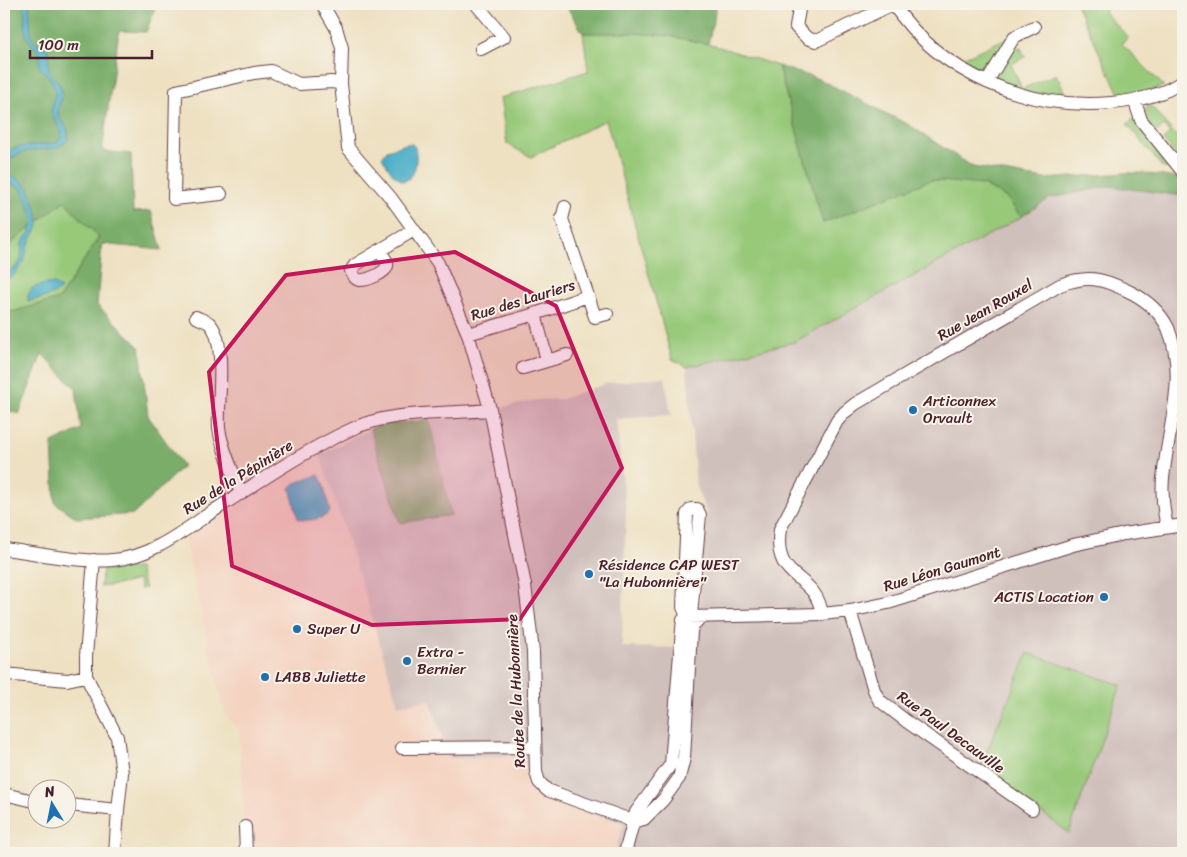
<svg xmlns="http://www.w3.org/2000/svg" width="1187" height="857" font-family="Sriracha,sans-serif">
<style>
.built{fill:#f4d3c1}
.industrial{fill:#d0c0bc}
.green{fill:#97c979;stroke:#707452}
.forest{fill:#79ad69;stroke:#62664a}
.water{fill:#49aec8;stroke:#4a667a}
.lines{fill:none;stroke-linecap:round;stroke-linejoin:round}
.minor-casing{stroke:#633c42;stroke-width:14}
.minor{stroke:#fff;stroke-width:12}
.marked{fill:#c2185b;fill-opacity:0.2;stroke:#c2185b;stroke-width:4;stroke-linejoin:round}
.poi-dot{fill:#1f6fb2;stroke:#f7f3e8;stroke-width:2}
.labels{text-anchor:middle;stroke-width:4;stroke-linejoin:round;paint-order:stroke}
.street-label{font-size:15px;fill:#4a1f2b;stroke:#f7f3e8}
.poi-label{font-size:15px;fill:#4a1f2b;stroke:#f7f3e8;text-anchor:start}
</style>
<rect width="100%" height="100%" fill="#f7f3e8"/>
<filter id="ink" filterUnits="userSpaceOnUse"><feTurbulence type="fractalNoise" baseFrequency=".02" numOctaves="2"/><feDisplacementMap in="SourceGraphic" scale="10" xChannelSelector="R" yChannelSelector="G"/><feConvolveMatrix kernelMatrix="1 2 1 2 8 2 1 2 1" color-interpolation-filters="sRGB"/></filter>
<filter id="wash" filterUnits="userSpaceOnUse"><feTurbulence type="fractalNoise" baseFrequency=".0096" numOctaves="4" result="noise"/><feDisplacementMap in="SourceGraphic" scale="20" xChannelSelector="R" yChannelSelector="G"/><feGaussianBlur stdDeviation="1.12" result="paint"/><feColorMatrix in="noise" values="0 0 0 0 0 0 0 0 0 0 0 0 0 0 0 0 0 1.4 0 .05"/><feComposite in="paint" operator="in"/></filter>
<g filter="url(#wash)">
<rect width="100%" height="100%" fill="#eee1c2"/>
<path class="built" d="M 320,455 L 361,581 L 398,705 L 429,700 L 449,758 L 524,755 L 540,797 L 624,823 L 615,853 L 245,853 L 239,730 L 224,713 L 185,539 Z"/>
<path class="industrial" d="M 1109,186 L 1183,196 L 1183,853 L 615,853 L 624,823 L 540,797 L 524,755 L 449,758 L 430,700 L 398,705 L 361,581 L 320,455 L 370,429 L 400,523 L 451,515 L 429,420 L 478,416 L 499,408 L 537,400 L 561,399 L 608,383 L 665,377 L 671,415 L 616,419 L 626,509 L 622,647 L 696,648 L 707,513 L 696,487 L 687,367 L 794,342 L 1021,217 L 1050,198 Z"/>
<path class="green" d="M 1076,4 L 1110,4 L 1104,12 L 1128,37 L 1122,44 L 1164,86 L 1139,95 L 1120,96 Z
M 583,33 C 611,33 639,32 667,35 C 705,40 742,55 778,66 L 823,223 L 930,180 L 983,185 L 1007,198 L 1021,217 L 794,342 L 687,367 L 672,359 L 606,120 L 531,157 L 507,144 L 500,98 L 588,71 Z
M 1009,37 L 987,77 L 956,61 Z
M 1014,42 L 1016,49 L 1021,48 L 1025,57 L 1011,64 L 1022,89 L 1056,74 L 1066,95 L 1065,99 L 1036,95 L 993,81 Z
M 1151,106 L 1183,144 L 1183,163 L 1163,140 L 1170,133 L 1164,126 L 1156,132 L 1140,113 Z
M 1134,118 L 1176,168 L 1163,168 L 1127,124 Z
M 64,201 L 99,237 L 59,299 L 4,314 L 4,249 Z
M 139,568 L 145,588 L 140,589 L 138,580 L 117,585 L 100,587 L 103,569 Z
M 1028,653 L 1121,685 L 1069,833 L 980,768 Z"/>
<path class="forest" d="M 4,4 L 157,4 L 146,32 L 119,31 L 102,151 L 131,154 L 133,212 L 151,211 L 162,250 L 102,244 L 97,305 L 140,347 L 148,416 L 183,466 L 134,514 L 77,518 L 55,503 L 52,443 L 81,429 L 76,389 L 42,354 L 19,414 L 4,409 L 4,314 L 59,299 L 99,237 L 64,201 L 4,249 Z
M 565,4 L 717,4 L 708,44 L 668,36 L 634,33 L 583,33 Z
M 778,66 L 819,79 L 909,125 L 973,167 L 1045,179 L 1124,173 L 1143,173 L 1183,179 L 1183,196 L 1109,186 L 1050,198 L 1021,217 L 1007,198 L 983,185 L 931,180 L 823,223 Z
M 429,420 L 451,515 L 400,523 L 370,429 L 381,425 Z"/>
<path class="water" d="M 24,4 L 29,4 L 31,35 L 35,42 L 48,50 C 50,57 48,63 49,69 C 52,79 62,82 62,93 C 62,100 58,106 58,113 C 59,126 72,123 67,141 L 56,148 L 26,151 L 11,158 L 8,173 L 21,181 L 29,189 L 39,218 L 39,225 L 28,245 L 24,262 L 14,275 L 4,281 L 4,275 L 16,267 L 21,259 L 22,243 L 31,230 L 34,219 L 22,189 L 4,179 L 4,157 L 12,149 L 19,147 L 56,143 L 59,140 L 62,134 L 51,113 L 56,89 C 53,86 52,82 50,78 C 39,64 38,76 40,54 L 26,37 Z
M 406,144 L 412,144 L 415,147 C 418,158 416,181 402,181 L 392,173 L 382,157 L 387,150 Z
M 45,284 L 54,284 L 61,289 C 53,296 38,299 28,301 L 28,295 L 32,288 Z
M 319,475 L 323,483 L 330,512 C 324,519 307,522 298,519 L 290,488 L 295,483 Z"/>
</g>
<g filter="url(#ink)">
<g class="lines">
<g class="minor-casing">
<path id="minor" d="M 322,4 L 336,28 L 342,48 L 341,84 L 348,148 L 391,198 L 438,263 L 468,334 L 490,409 L 525,585 L 533,652 L 536,772 L 539,782 L 547,790 L 625,818 L 632,822
M 476,4 L 504,37 L 481,49
M 800,4 L 796,27 L 807,38 L 816,41 L 893,4
M 893,4 C 941,75 1027,110 1111,103 C 1137,101 1162,96 1183,81
M 987,82 L 1014,37 L 1034,27
M 1135,102 L 1141,120 L 1183,172
M 221,194 L 174,199 L 176,91 L 254,73 L 271,71 L 299,84 L 332,82 L 341,84
M 380,252 C 383,256 388,261 387,266 C 386,273 366,281 359,280 C 355,279 353,275 351,271 L 355,265 L 414,230
M 588,296 L 595,317 L 607,314
M 535,314 L 547,360
M 196,317 C 200,319 206,321 209,323 C 228,340 217,405 219,428 C 222,451 234,472 241,494
M 468,334 L 535,314 L 588,296 L 562,219 L 565,207
M 523,368 L 567,355
M 691,509 L 697,509 L 700,515 L 691,616 L 693,625 L 687,617 L 683,607 L 687,514 Z
M 4,549 C 39,553 79,563 113,560 C 153,557 188,527 221,506 C 263,479 306,450 352,429 C 384,414 422,414 456,412 C 467,411 480,412 490,409
M 94,560 L 86,656 L 86,676 L 117,737 L 122,773 L 118,810 L 115,853
M 850,611 L 874,690 L 879,700 L 906,721 L 1032,809
M 822,614 C 815,570 772,584 780,529 L 837,421 L 845,412 L 855,404 L 1060,285 C 1087,275 1101,278 1126,290 C 1144,298 1159,310 1168,328 C 1187,375 1170,421 1164,470 C 1161,488 1163,509 1167,527
M 4,674 L 67,680 L 86,676
M 402,748 L 535,747
M 4,794 L 38,802
M 68,805 L 118,810
M 632,822 L 644,819 L 663,800 L 679,778 L 684,758 L 691,631 L 693,625 L 698,620
M 245,827 L 246,853
M 625,853 L 636,812 L 671,764 L 682,629 L 683,620 L 687,617 L 822,614 L 850,611 L 888,603 L 1073,545 L 1124,534 L 1183,525"/>
</g>
<use href="#minor" class="minor"/>
</g>
</g>
<path class="marked" d="M 455,252 L 556,306 L 622,468 L 520,619 L 372,625 L 232,566 L 209,372 L 286,275 Z"/>
<g class="poi-dot">
<circle cx="913" cy="410" r="5"/>
<circle cx="589" cy="574" r="5"/>
<circle cx="1104" cy="597" r="5"/>
<circle cx="297" cy="629" r="5"/>
<circle cx="407" cy="661" r="5"/>
<circle cx="265" cy="677" r="5"/>
</g>
<g class="labels">
<g class="street-label">
<text transform="translate(523 300) rotate(-17)" y="5">Rue des Lauriers</text>
<text transform="translate(985 310) rotate(-30)" y="5">Rue Jean Rouxel</text>
<text transform="translate(238 477) rotate(-32)" y="5">Rue de la Pépinière</text>
<text transform="translate(942 569) rotate(-17)" y="5">Rue Léon Gaumont</text>
<text transform="translate(516 691) rotate(-93)" y="5">Route de la Hubonnière</text>
<text transform="translate(951 732) rotate(36)" y="5">Rue Paul Decauville</text>
</g>
<g class="poi-label">
<text x="923" y="406">Articonnex<tspan x="923" dy="17">Orvault</tspan></text>
<text x="599" y="570">Résidence CAP WEST<tspan x="599" dy="17">"La Hubonnière"</tspan></text>
<text x="1094" y="602" text-anchor="end">ACTIS Location</text>
<text x="307" y="634">Super U</text>
<text x="417" y="657">Extra -<tspan x="417" dy="17">Bernier</tspan></text>
<text x="275" y="682">LABB Juliette</text>
</g>
</g>
<rect width="1187" height="857" fill="none" stroke="#f7f3e8" stroke-width="20"/>
<g transform="translate(52 804) rotate(350)"><circle r="24" fill="#f7f3e8" stroke="#b29e9c"/>
<path d="M0-4L9 19L0 12L-9 19Z" fill="#1f6fb2"/>
<text y="-8" font-size="14" font-weight="bold" text-anchor="middle" fill="#4a1f2b">N</text>
</g>
<path d="M30 50v8h122v-8" fill="none" stroke="#4a1f2b" stroke-width="2.5"/>
<text x="38" y="50" font-size="15" fill="#4a1f2b" stroke="#f7f3e8" stroke-width="4" paint-order="stroke">100 m</text>
</svg>
